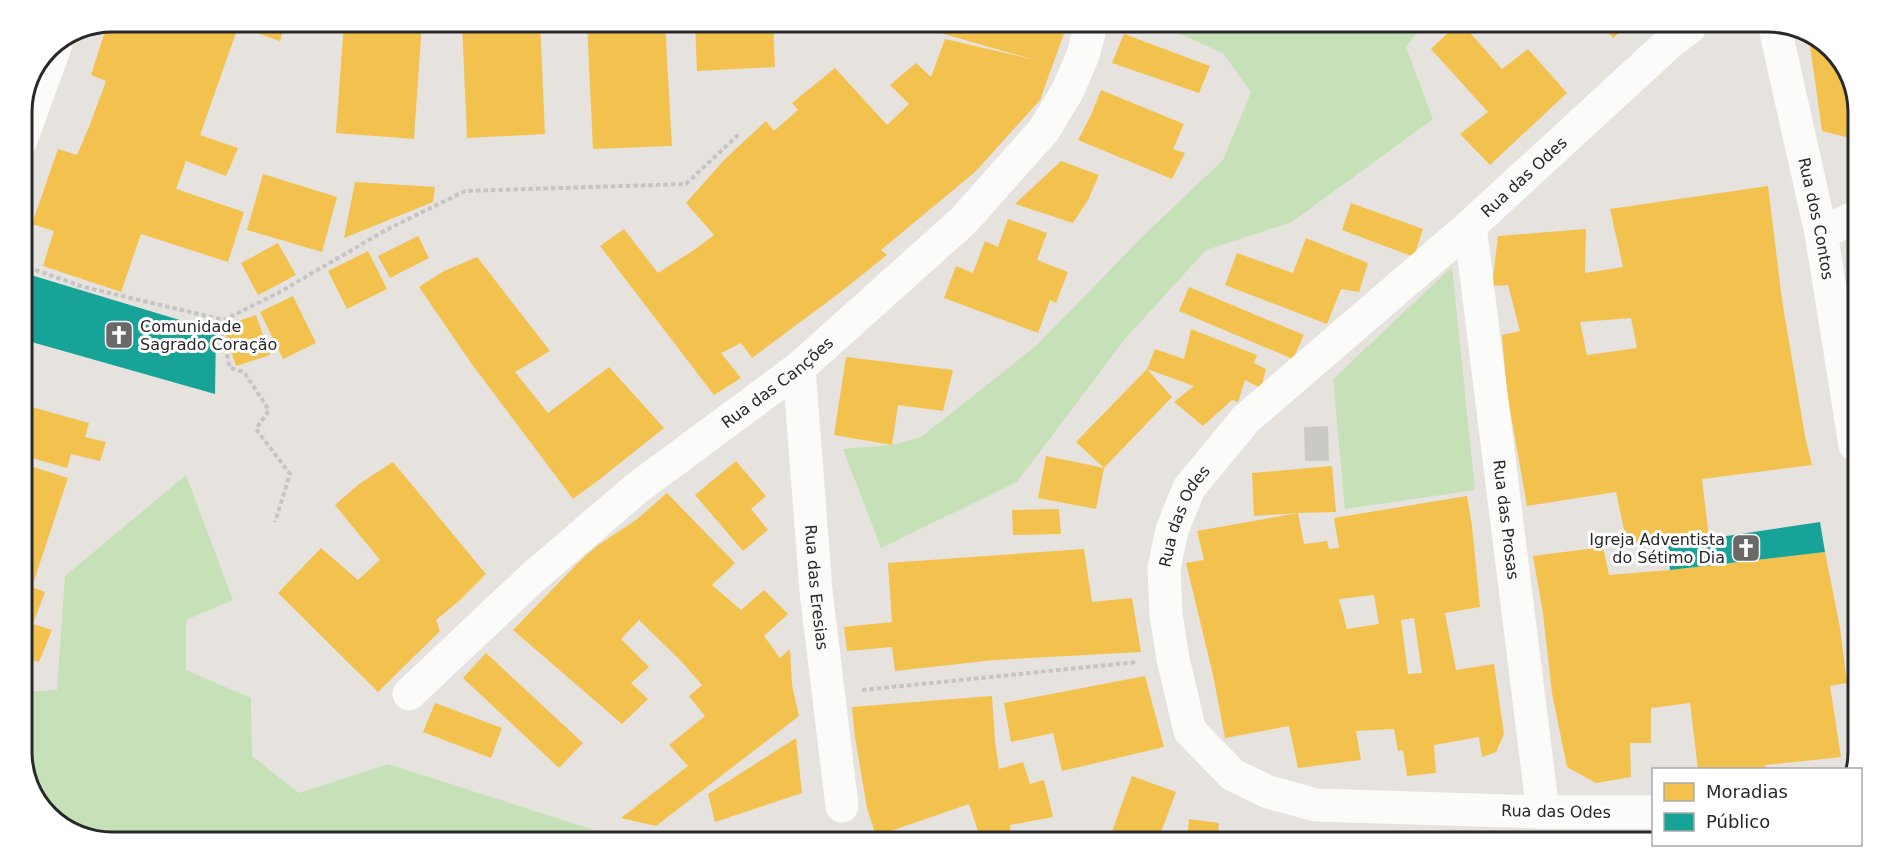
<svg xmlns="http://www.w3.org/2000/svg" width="1880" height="864" font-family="'DejaVu Sans',sans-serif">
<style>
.green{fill:#c6e1b8}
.homes{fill:#f2c14e;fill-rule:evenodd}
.public{fill:#17a398}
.building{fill:#cbc9c5}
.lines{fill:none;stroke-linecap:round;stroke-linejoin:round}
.path{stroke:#c6c5c5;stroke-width:4;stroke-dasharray:4.5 3;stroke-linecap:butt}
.street{stroke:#fbfbfa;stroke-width:33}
.labels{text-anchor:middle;stroke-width:6;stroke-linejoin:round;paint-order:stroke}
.street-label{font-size:16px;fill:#282828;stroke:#fff}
.poi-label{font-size:16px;fill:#282828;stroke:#fff;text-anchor:start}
.rim{fill:none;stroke:#282828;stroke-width:3}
</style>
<rect width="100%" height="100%" fill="#e6e3de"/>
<path class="green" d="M 1160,25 L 1422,26 L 1406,47 L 1433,119 L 1292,222 L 1206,250 L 1124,340 L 1017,482 L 881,548 L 843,449 L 892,445 L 921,437 L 1036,346 L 1146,233 L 1223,160 L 1251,92 L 1223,53 Z
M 1452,267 L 1475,490 L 1345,509 L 1333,379 Z
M 186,475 L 233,600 L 186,620 L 186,670 L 251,698 L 252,756 L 299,793 L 388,764 L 619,838 L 77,836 L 40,807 L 21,759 L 21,692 L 57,690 L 65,576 Z"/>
<path class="homes" d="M 112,21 L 286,22 L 280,41 L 238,27 L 200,135 L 238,148 L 226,176 L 186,161 L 176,189 L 244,212 L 228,262 L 141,234 L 121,292 L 43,266 L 54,231 L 32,224 L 58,149 L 77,155 L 89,127 L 106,81 L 91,75 L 108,22 Z
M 344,22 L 422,22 L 414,139 L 336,133 Z
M 462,22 L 540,23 L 545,134 L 467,138 Z
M 587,23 L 665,23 L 672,146 L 593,149 Z
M 695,23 L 773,24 L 775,67 L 697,71 Z
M 917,24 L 1067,25 L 1040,100 L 975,172 L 881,250 L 887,255 L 838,294 L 752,358 L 741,343 L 721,353 L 741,378 L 714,395 L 600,246 L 624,229 L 658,273 L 697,248 L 714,235 L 686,203 L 723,161 L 766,121 L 774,131 L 798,110 L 792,103 L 835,68 L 887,125 L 909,104 L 890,85 L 916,63 L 931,77 L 945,39 L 1035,60 L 916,26 Z
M 1454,27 L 1465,27 L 1502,69 L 1528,49 L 1567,93 L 1490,165 L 1460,134 L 1488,112 L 1431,49 Z
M 1604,27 L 1626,27 L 1613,38 Z
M 1808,31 L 1844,61 L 1859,106 L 1858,140 L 1822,131 Z
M 1124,34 L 1210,66 L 1199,93 L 1112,63 Z
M 1101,90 L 1184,124 L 1173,149 L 1185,153 L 1172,179 L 1078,140 L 1091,115 Z
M 1061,161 L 1099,175 L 1088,200 L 1073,223 L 1015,204 Z
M 263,174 L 337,197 L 322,252 L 247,230 Z
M 355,182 L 435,187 L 433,202 L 344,238 Z
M 1768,186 L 1782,300 L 1805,436 L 1812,465 L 1702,479 L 1709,538 L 1667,545 L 1667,538 L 1627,544 L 1616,492 L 1527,506 L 1507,393 L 1502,335 L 1520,331 L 1508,285 L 1492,286 L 1498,236 L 1586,229 L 1585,273 L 1623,267 L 1610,209 ZM 1631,318 L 1637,348 L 1587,355 L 1580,322 Z
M 1351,203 L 1423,229 L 1414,257 L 1342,230 Z
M 1008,219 L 1047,233 L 1037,260 L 1068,272 L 1056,303 L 1050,300 L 1038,333 L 944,298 L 956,266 L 973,273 L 985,241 L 998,247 Z
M 418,236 L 429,258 L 390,278 L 378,256 Z
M 1306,238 L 1368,263 L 1359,292 L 1341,289 L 1327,324 L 1225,285 L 1237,253 L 1293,273 Z
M 278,243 L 296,275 L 258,295 L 241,263 Z
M 368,251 L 387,289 L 347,309 L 328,271 Z
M 477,257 L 550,351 L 515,372 L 548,413 L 609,367 L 664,428 L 600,479 L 573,499 L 471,363 L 419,287 L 444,271 Z
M 1189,287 L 1304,335 L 1293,359 L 1179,311 Z
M 293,296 L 316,343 L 283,359 L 260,312 Z
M 256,315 L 270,355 L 236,366 L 223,326 Z
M 1191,329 L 1257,355 L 1254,363 L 1266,369 L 1261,388 L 1245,380 L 1238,402 L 1232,400 L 1203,426 L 1174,402 L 1194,386 L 1147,369 L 1155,349 L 1184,359 Z
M 846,357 L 953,370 L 943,411 L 898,405 L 892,445 L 834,435 Z
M 1147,369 L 1172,397 L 1104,468 L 1096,509 L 1038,498 L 1046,456 L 1104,468 L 1076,442 Z
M 21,404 L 89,423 L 85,437 L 106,442 L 100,461 L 71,454 L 67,468 L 21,455 Z
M 736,461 L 766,496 L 751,509 L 768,530 L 743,551 L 695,495 Z
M 393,462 L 486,574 L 460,600 L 436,620 L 440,631 L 378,692 L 278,593 L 321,548 L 358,580 L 380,560 L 335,505 L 359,484 Z
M 21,463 L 68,478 L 32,587 L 45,592 L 33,624 L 52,630 L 39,662 L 21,657 Z
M 1332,466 L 1336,512 L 1298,513 L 1304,544 L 1327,541 L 1329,549 L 1339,548 L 1334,518 L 1467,496 L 1472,526 L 1480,607 L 1445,613 L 1456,670 L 1494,664 L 1504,734 L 1496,752 L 1482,757 L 1479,737 L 1434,745 L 1436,773 L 1407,776 L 1403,750 L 1398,751 L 1394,729 L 1356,731 L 1361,760 L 1298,768 L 1289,726 L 1225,738 L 1213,675 L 1186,563 L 1204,560 L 1197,531 L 1298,513 L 1254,516 L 1252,473 ZM 1374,595 L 1379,624 L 1347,629 L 1339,599 ZM 1414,618 L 1422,673 L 1408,674 L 1401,620 Z
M 667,493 L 735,563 L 712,585 L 741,610 L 764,590 L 788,614 L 764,636 L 780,658 L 790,649 L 792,685 L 799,716 L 656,826 L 621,818 L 688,766 L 669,745 L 705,716 L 689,696 L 702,685 L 681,661 L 639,620 L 621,639 L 649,667 L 631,683 L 648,699 L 622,724 L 513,630 L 579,562 L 597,546 L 636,520 Z
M 1059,509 L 1061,534 L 1013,535 L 1012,510 Z
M 1603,547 L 1609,575 L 1670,570 L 1825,552 L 1840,628 L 1847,683 L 1830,686 L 1841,757 L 1765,765 L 1766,770 L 1698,770 L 1690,703 L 1651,708 L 1651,743 L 1630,743 L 1631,777 L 1596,783 L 1567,767 L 1552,693 L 1543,613 L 1533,556 Z
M 1084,549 L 1092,602 L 1132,598 L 1141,652 L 994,660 L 895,671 L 892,647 L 847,651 L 844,627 L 892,622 L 888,563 Z
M 486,653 L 583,743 L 559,768 L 463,678 Z
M 1145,676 L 1164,747 L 1062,771 L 1053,733 L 1011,742 L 1004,703 Z
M 992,696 L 995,741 L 999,769 L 1023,762 L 1030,784 L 1044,780 L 1053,817 L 1010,825 L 1012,840 L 956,840 L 956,837 L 978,831 L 969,804 L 876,836 L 867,808 L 855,737 L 852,707 Z
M 435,703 L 502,728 L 491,758 L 423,732 Z
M 796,738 L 802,793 L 715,822 L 708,794 Z
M 1132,776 L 1176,792 L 1158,840 L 1109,840 Z
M 1189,819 L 1219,823 L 1217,841 L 1187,841 Z"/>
<path class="public" d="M 21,272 L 216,331 L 215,394 L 21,339 Z
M 1820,522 L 1825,552 L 1670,570 L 1667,545 Z"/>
<path class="building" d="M 1328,426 L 1329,461 L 1305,461 L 1304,427 Z"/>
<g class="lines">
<path class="path" d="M 21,265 L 84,287 L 224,320 L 278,293 L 386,230 L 465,191 L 686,184 L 739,134
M 218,318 L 230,368 L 244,372 L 269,410 L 256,429 L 290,474 L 275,522
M 862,690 L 1138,662"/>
<g class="street">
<path id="s1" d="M 1775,28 L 1821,233 L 1855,445"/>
<path d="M 21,140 L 56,44"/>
<path id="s2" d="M 1470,226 L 1543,812"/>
<path d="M 1821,233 L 1858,216"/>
<path id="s3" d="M 799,368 L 816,591 L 842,806"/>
<path id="s4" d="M 409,694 L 532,578 L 637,488 L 799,368 L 963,221 L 1044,130 L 1068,90 L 1083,55 L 1091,25"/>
<path id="s5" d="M 1654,812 L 1543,812 L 1316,805 L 1268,792 L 1233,775 L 1190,731 L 1173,659 L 1166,614 L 1164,568 L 1172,530 L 1189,488 L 1246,419 L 1470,226 L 1668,44 L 1689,28"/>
</g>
</g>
<defs>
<g id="church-square" transform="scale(1.5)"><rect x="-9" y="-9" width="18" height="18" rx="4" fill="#6a6968" stroke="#fff"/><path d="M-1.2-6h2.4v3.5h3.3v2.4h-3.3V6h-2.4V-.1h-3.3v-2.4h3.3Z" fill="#fff"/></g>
</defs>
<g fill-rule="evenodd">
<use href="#church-square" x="119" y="335"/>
<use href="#church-square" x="1746" y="548"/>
</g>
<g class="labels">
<g class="street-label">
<text dy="6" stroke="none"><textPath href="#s5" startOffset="1196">Rua das Odes</textPath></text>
<text dy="6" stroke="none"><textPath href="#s1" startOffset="195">Rua dos Contos</textPath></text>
<text dy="6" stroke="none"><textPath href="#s4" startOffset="483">Rua das Canções</textPath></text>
<text dy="6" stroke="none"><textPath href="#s5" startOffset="710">Rua das Odes</textPath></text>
<text dy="6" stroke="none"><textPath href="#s2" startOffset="296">Rua das Prosas</textPath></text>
<text dy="6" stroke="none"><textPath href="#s3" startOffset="220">Rua das Eresias</textPath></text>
<text transform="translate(1556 811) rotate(1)" y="6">Rua das Odes</text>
</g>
<g class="poi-label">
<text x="140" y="332">Comunidade<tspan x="140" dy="18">Sagrado Coração</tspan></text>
<text x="1725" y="545" text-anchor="end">Igreja Adventista<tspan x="1725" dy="18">do Sétimo Dia</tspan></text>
</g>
</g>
<path d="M0 0H1880V864H0ZM112 32H1768A80 80 0 0 1 1848 112V752A80 80 0 0 1 1768 832H112A80 80 0 0 1 32 752V112A80 80 0 0 1 112 32Z" fill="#fff" fill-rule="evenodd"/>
<path class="rim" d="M112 32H1768A80 80 0 0 1 1848 112V752A80 80 0 0 1 1768 832H112A80 80 0 0 1 32 752V112A80 80 0 0 1 112 32Z"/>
<rect x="1652" y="768" width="210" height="78" fill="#ffffff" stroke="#a9a9a9" stroke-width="1.5"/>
<rect x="1664" y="783" width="30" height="18" fill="#f2c14e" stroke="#a9a9a9" stroke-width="1.5"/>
<text x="1706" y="798" font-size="18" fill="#282828">Moradias</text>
<rect x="1664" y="813" width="30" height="18" fill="#17a398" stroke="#a9a9a9" stroke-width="1.5"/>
<text x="1706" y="828" font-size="18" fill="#282828">Público</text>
</svg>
